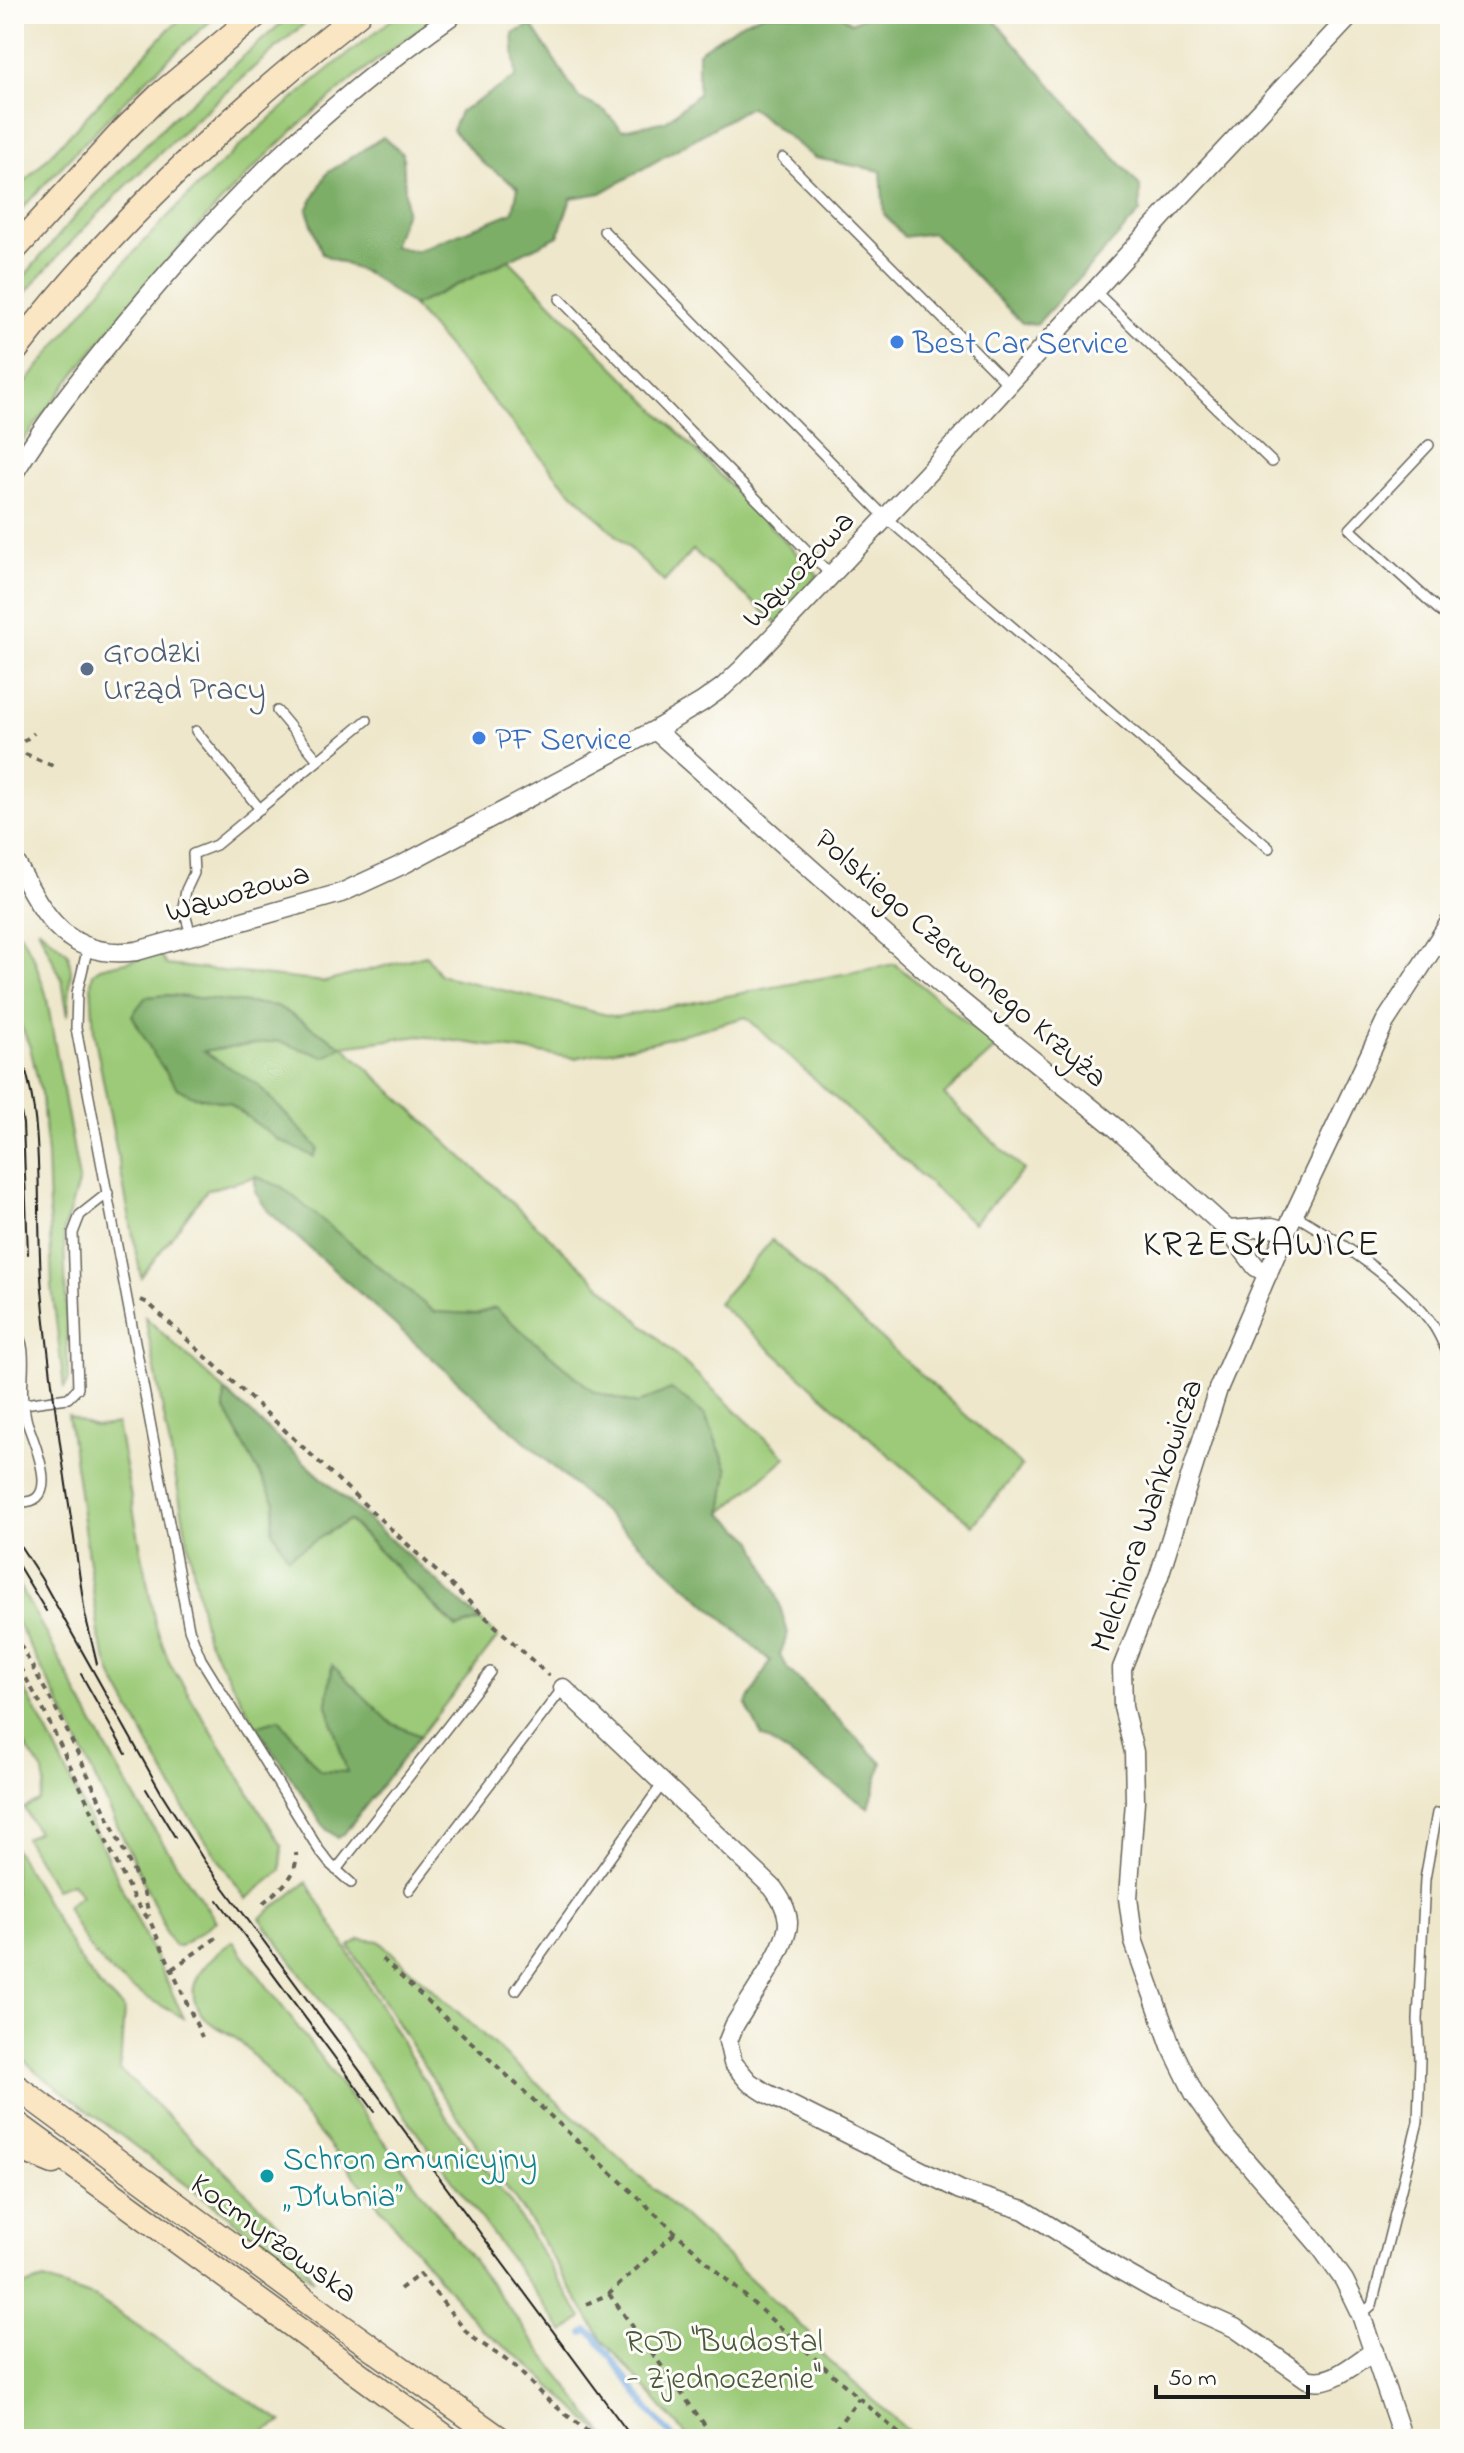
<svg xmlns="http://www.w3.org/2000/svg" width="1464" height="2453" font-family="'Indie Flower',sans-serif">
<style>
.green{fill:#9cca78;stroke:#5c734a;stroke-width:2;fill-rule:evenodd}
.forest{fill:#7dae68;stroke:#4c6542;stroke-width:2}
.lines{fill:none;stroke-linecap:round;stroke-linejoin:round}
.stream{stroke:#72a7df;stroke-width:6}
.lane-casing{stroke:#666359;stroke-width:12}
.street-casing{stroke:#666359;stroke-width:21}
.secondary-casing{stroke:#666359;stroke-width:27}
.path{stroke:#666359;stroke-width:4;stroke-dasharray:6 6;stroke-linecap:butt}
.lane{stroke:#fff;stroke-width:9}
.street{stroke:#fff;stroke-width:18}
.secondary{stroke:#fbe6c4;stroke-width:24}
.tram{stroke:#1c1c1c;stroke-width:2}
.shop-dot{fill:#3f7fe0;stroke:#fdfcf7;stroke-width:3}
.service-dot{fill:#5c6f8a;stroke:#fdfcf7;stroke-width:3}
.culture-dot{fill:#0f9aa8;stroke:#fdfcf7;stroke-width:3}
.labels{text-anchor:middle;stroke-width:6;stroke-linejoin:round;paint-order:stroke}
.shop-label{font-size:32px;fill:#366cbe;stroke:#fdfcf7;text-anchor:start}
.street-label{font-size:32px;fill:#1c1c1c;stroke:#fdfcf7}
.service-label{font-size:32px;fill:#4e5e75;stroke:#fdfcf7;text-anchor:start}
.culture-label{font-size:32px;fill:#0d838f;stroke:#fdfcf7;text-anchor:start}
.park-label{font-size:32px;fill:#49593c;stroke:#fdfcf7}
.quarter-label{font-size:36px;letter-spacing:2px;fill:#1c1c1c;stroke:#fdfcf7}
</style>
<rect width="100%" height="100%" fill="#fdfcf7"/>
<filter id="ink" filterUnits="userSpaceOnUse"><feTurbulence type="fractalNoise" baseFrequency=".0125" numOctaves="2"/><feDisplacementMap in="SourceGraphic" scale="16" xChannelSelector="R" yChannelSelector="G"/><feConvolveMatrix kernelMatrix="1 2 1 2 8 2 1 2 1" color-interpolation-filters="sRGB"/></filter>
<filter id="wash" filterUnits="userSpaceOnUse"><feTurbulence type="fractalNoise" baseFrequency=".006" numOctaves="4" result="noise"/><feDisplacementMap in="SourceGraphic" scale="32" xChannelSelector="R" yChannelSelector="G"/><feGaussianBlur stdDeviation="1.8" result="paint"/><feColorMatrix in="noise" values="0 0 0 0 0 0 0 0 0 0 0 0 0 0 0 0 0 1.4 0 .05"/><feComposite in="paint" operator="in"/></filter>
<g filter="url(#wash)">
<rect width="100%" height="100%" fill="#eee7cb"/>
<path class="green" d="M 188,14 L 219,14 C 145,76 80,147 14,217 L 14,193 L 170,28 Z
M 292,14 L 316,14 C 247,72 181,131 117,195 C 82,230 45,268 14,307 L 14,288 L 77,214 L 169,121 Z
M 399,14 L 441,14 C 412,35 381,56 353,79 C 225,182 121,312 22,442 L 14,456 C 14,444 11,411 14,401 C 17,392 47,357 54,348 C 151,221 272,110 399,14 Z
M 509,260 L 818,575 L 777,623 L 693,550 L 664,582 L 561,481 L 413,306 Z
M 38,928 L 68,953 L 71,970 L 68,1016 L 62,980 Z
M 20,933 L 34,958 L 46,994 L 79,1180 L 64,1230 L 68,1382 L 64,1388 L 52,1287 L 47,1156 L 42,1098 L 30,1047 L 14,1009 L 14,936 Z
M 160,954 L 166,965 L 325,982 L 426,955 L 440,975 L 616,1017 L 895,964 L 997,1047 L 944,1095 L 1024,1170 L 973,1223 L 746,1017 L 654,1042 L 575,1058 L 420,1036 L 343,1046 L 786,1457 L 722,1513 L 728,1470 L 705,1415 L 637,1404 L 594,1392 L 495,1308 L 476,1314 L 434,1312 L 255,1177 L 207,1190 L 141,1277 L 94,1033 L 91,984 L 93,973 L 100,968 ZM 168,995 L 277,1006 L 341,1045 L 325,1057 L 278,1041 L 202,1051 L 288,1119 L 317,1148 L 277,1139 L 229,1103 L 193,1096 L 177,1088 L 154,1055 L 132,1015 L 146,997 Z
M 772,1240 L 1022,1466 L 973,1525 L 881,1448 L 718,1303 Z
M 145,1317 L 225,1391 L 224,1408 L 275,1502 L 272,1530 L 289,1556 L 348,1520 L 456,1628 L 480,1620 L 498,1637 L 420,1736 L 391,1723 L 332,1666 L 327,1705 L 347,1772 L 320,1771 L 280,1720 L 256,1726 L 206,1637 Z
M 68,1415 C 88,1426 95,1430 117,1424 L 155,1623 L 169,1662 L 282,1846 L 281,1871 L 246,1899 L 183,1807 L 113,1678 L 100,1641 Z
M 14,1578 C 56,1646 88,1719 129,1788 C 156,1834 185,1877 216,1921 L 180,1946 L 174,1946 L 166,1934 L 162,1921 L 65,1714 L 14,1616 Z
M 14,1670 L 49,1735 L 184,2018 C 150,2000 115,1982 92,1951 C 82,1937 74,1921 66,1907 L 81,1895 L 72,1883 L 55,1889 L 25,1838 L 37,1832 L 24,1808 L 39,1801 L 45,1785 L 43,1772 L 14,1729 Z
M 14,1847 L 79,1959 L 99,1986 L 124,2009 L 120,2070 L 283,2228 L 313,2280 L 38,2073 L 14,2051 Z
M 307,1882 L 443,2112 L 510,2202 L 582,2318 L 564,2332 L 260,1918 Z
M 360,1939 L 379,1941 L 642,2178 L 810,2334 L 806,2340 L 915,2437 L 913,2439 L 690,2439 L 601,2338 L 530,2221 L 443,2096 L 349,1946 Z
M 233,1941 L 607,2439 L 527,2363 L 482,2330 L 269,2073 C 258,2061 247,2047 234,2037 C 224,2030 211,2026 203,2016 C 177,1986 210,1957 233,1941 Z
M 44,2280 L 96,2298 L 282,2422 L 252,2439 L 14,2439 L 14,2289 Z"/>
<path class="forest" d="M 765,14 L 840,14 L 851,23 L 869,14 L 989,14 L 1140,186 L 1140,212 L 1037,324 L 1022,323 L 933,233 L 904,237 L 884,214 L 881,171 L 815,158 L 750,107 L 601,193 L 571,198 L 558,236 L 413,306 L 371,275 L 322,254 L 307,210 L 327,173 L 383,137 L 403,154 L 406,211 L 393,246 L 416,251 L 513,212 L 518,187 L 484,164 L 452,130 L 460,112 L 516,77 L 513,33 L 532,25 L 579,98 L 605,111 L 622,130 L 666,121 L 698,94 L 698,52 L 743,22 Z
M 168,995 L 277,1006 L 342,1046 L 325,1057 L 278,1041 L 203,1051 L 258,1085 L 318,1148 L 314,1157 L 277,1139 L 229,1103 L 193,1096 L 177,1088 L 154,1055 L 132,1015 L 146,997 Z
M 255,1176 L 282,1187 L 434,1312 L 476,1314 L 495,1308 L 594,1392 L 637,1404 L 671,1389 L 705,1415 L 728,1470 L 722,1513 L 754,1541 L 776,1593 L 788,1633 L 780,1655 L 789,1670 L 882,1763 L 869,1808 L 762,1736 L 746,1705 L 770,1661 L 268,1211 L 255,1192 Z
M 225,1391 L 480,1620 L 457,1628 L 349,1520 L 288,1557 L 272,1530 L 275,1502 L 224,1408 Z
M 332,1665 L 391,1723 L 420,1736 L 343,1835 L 338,1838 L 326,1829 L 256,1726 L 279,1719 L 320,1771 L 347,1772 L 327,1705 Z"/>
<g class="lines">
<path class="stream" d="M 583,2333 L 588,2331 L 595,2336 L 650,2411 L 674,2439"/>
</g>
</g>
<g filter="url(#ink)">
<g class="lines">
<g class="lane-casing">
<path id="lane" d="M 783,158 L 1008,384
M 604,231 L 885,517 L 1269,848
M 1095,291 L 1272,462
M 560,299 L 831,575
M 1429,445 L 1350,529 L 1450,620
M 277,711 L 318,760
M 196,731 L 260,809
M 191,935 L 183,907 L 186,890 L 194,873 L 193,854 L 216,845 L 367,720
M 88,947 L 77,993 L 76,1028 L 189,1629 L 201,1659 L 319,1850 L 330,1864 L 351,1883
M 1295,1215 C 1338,1240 1404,1284 1433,1325 C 1440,1335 1445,1348 1450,1359
M 14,1329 C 30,1347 20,1378 23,1401 C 25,1409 25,1418 28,1425 C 36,1448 64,1510 14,1501
M 24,1404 L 68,1398 L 78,1388 L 73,1233 L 80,1215 L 108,1193
M 336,1870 L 490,1672
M 409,1890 L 563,1688
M 516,1990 L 663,1783
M 1361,2315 L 1372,2305 L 1418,2122 L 1420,2059 L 1418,2020 L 1425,1879 L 1437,1813"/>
</g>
<g class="street-casing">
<path id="street" d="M 14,473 C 44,424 79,380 115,336 C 216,210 322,107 454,14
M 655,730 L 952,994 L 1116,1128 L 1228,1230 L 1256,1267 L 1268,1274
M 14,859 C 43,913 65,961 137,951 L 341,893 L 404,864 L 655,730 L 702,702 L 723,687 L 743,668 L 926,475 L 1175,203 L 1352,14
M 1228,1230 L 1272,1227 L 1286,1231
M 563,1688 L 773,1888 C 780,1898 787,1908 788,1922 C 789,1946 747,2003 734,2026 L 728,2041 L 733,2063 L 749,2082 L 766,2093 L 960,2190 L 1024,2210 L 1118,2269 L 1173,2300 L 1235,2328 L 1307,2379 C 1331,2387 1355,2363 1374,2351
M 1403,2439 L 1361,2315 L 1344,2280 L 1319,2245 L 1225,2137 L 1194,2093 L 1171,2046 L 1134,1942 L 1128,1898 L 1135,1801 L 1134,1752 L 1123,1707 L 1122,1668 L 1159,1576 L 1218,1389 L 1286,1231 L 1385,1022 L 1450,922"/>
</g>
<g class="secondary-casing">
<path id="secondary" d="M 14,250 L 122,132 L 160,95 L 257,14
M 14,352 C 113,224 231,114 358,14
M 14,2085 L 326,2315 L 500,2439
M 14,2122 L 448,2439
M 14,2146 L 53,2162"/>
</g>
<path class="path" d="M 14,749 L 53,766 L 56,770
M 14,749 L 34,733
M 14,930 L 24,926
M 141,1300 L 148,1303 L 549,1676
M 14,1634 L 61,1718 L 145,1896 L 149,1916
M 14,1657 L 41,1705 L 135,1901 L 150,1921 L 202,2037
M 263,1903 C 280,1888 298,1878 296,1853
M 382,1959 L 717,2271 L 905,2439
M 172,1969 L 219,1936
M 400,2289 L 420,2274 L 469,2335 L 515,2366 L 543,2396 L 597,2439
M 609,2294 L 715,2439
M 586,2304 L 609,2294 L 676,2232
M 828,2439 L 859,2398"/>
<use href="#lane" class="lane"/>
<use href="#street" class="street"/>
<use href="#secondary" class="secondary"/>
<path class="tram" d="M 14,1038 C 49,1114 34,1208 42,1289 C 51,1398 70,1506 85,1614 L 97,1664
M 14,1074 L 23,1124 L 28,1254
M 14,1536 L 41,1578 L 162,1794 L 205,1862 L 633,2439
M 15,1560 L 46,1611
M 81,1674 L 126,1754
M 146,1789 L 175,1837
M 218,1900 L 375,2112"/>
</g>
</g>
<g class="shop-dot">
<circle cx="897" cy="342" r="8"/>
<circle cx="479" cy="738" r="8"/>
</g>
<circle class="service-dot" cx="87" cy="669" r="8"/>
<circle class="culture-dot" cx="267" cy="2176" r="8"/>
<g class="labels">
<g class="shop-label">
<text x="913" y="353">Best Car Service</text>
<text x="495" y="749">PF Service</text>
</g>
<g class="street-label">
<text transform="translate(797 568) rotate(-47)" y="11">Wąwozowa</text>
<text transform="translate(237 891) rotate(-16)" y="11">Wąwozowa</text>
<text transform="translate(962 957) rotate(41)" y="11">Polskiego Czerwonego Krzyża</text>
<text transform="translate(1145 1515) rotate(-71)" y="11">Melchiora Wańkowicza</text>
<text transform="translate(275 2237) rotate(36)" y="11">Kocmyrzowska</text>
</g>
<g class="service-label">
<text x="103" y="662">Grodzki<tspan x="103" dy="37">Urząd Pracy</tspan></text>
</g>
<g class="culture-label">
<text x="283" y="2169">Schron amunicyjny<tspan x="283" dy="37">„Dłubnia”</tspan></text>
</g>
<g class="park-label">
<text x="724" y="2351">ROD "Budostal<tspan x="724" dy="37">- Zjednoczenie"</tspan></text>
</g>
<g class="quarter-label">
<text x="1262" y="1255">KRZESŁAWICE</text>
</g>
</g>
<rect width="1464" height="2453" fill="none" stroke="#fdfcf7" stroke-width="48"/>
<path d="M1156 2385v12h152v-12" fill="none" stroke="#1c1c1c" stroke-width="4"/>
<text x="1168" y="2385" font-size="24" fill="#1c1c1c" stroke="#fdfcf7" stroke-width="6" paint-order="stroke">50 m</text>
</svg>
